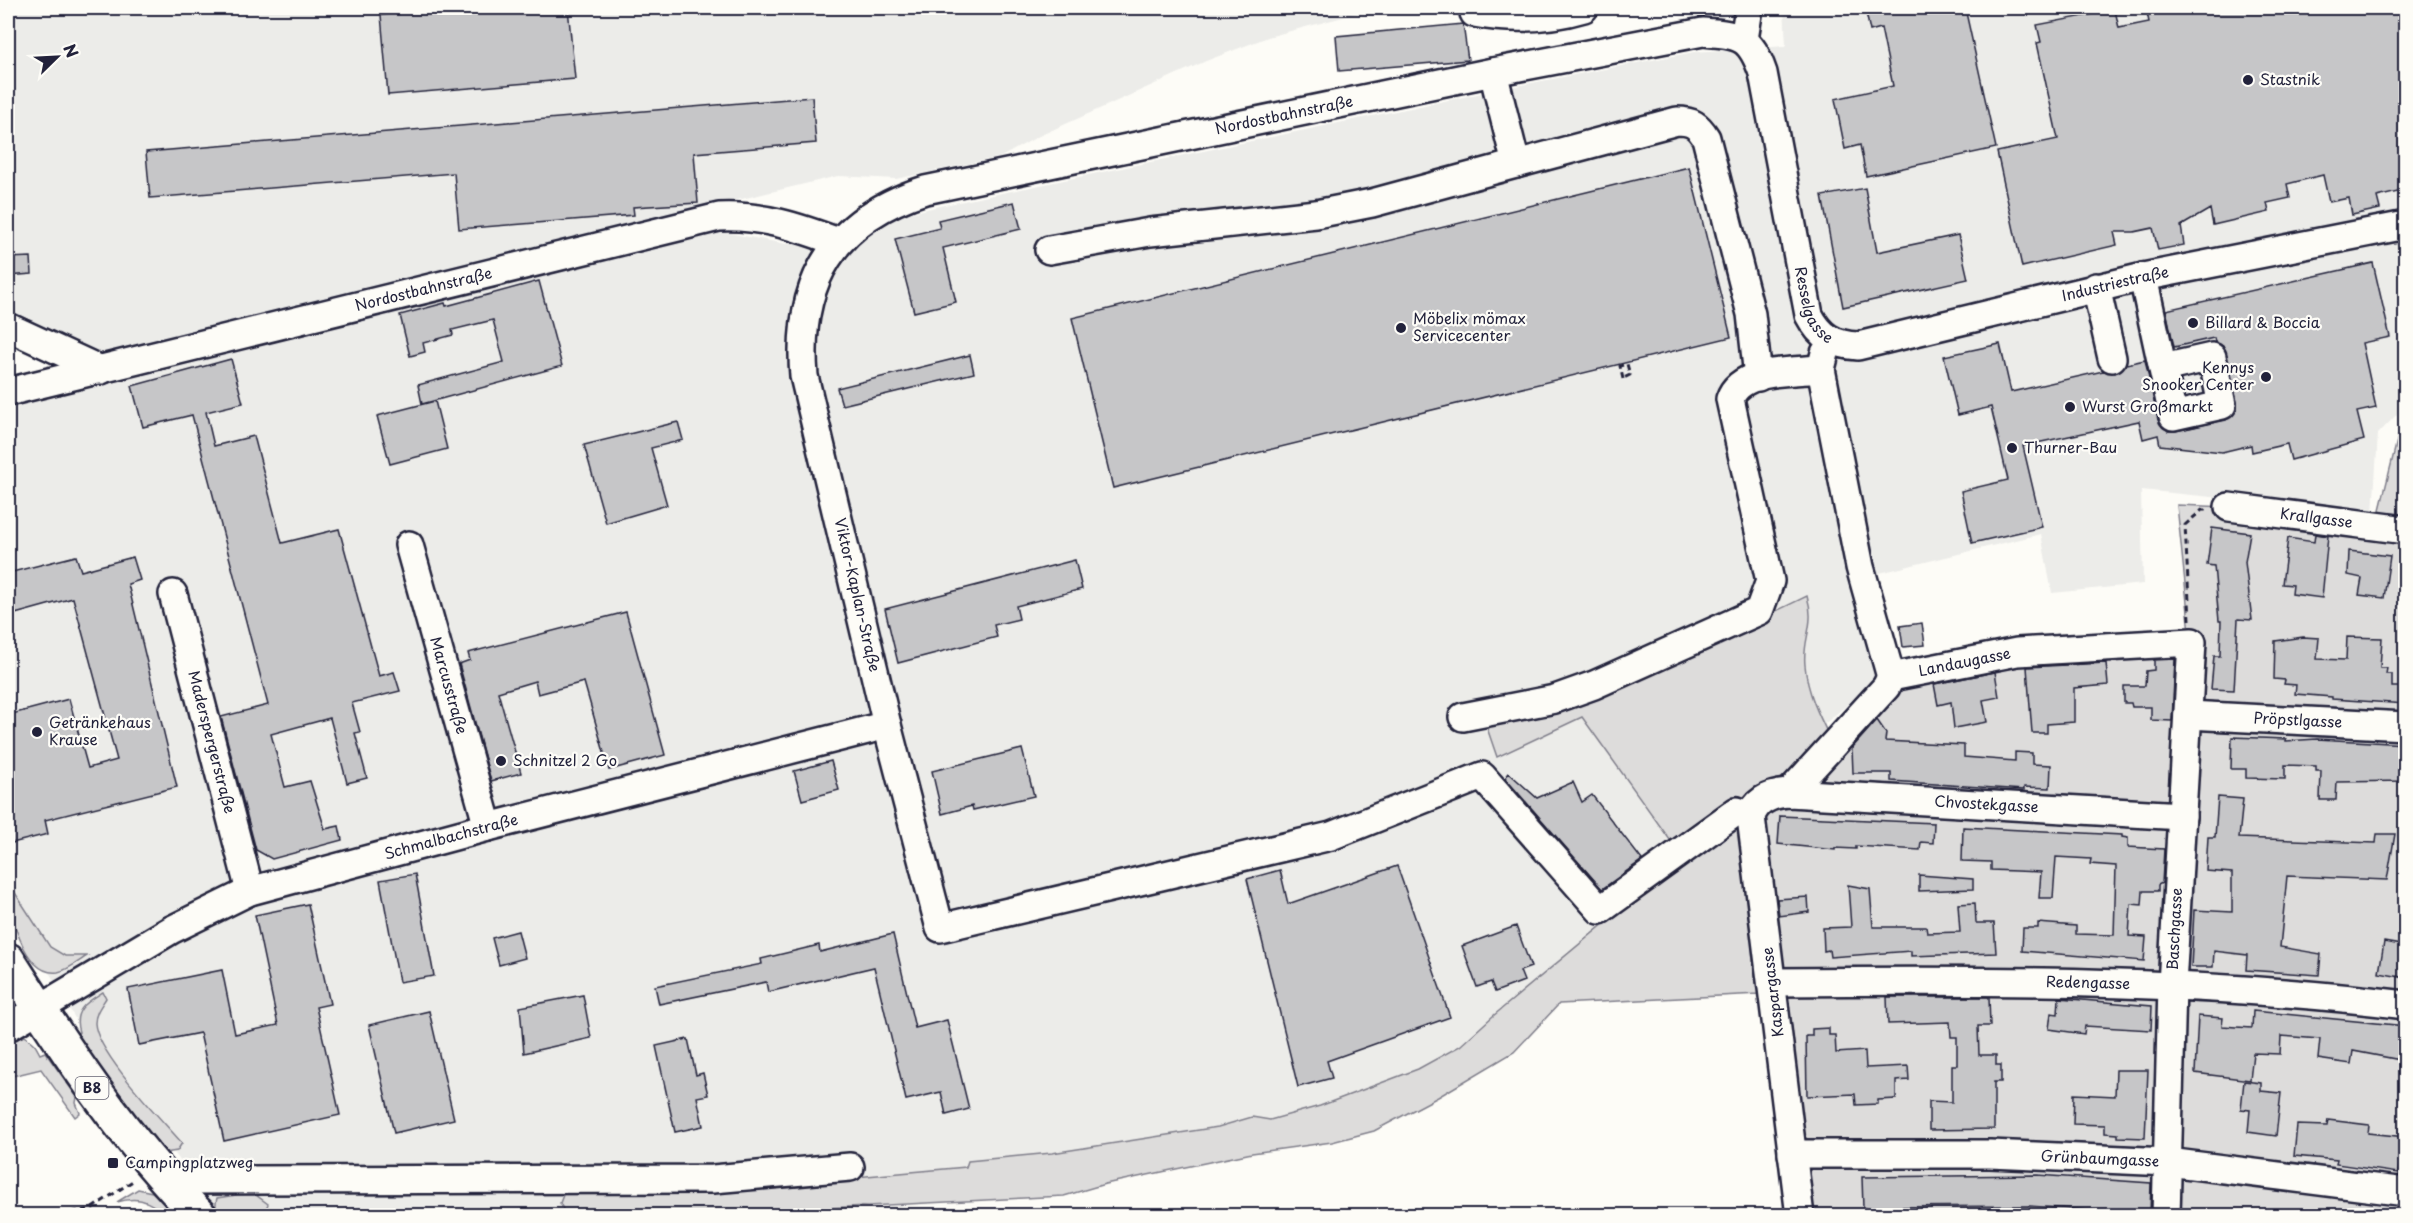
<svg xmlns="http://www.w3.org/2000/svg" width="2413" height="1223" font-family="'Playpen Sans',sans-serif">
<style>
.built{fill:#ecece9}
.green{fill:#dddcdb;stroke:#807f8b;stroke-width:1.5}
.building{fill:#c6c6c8;stroke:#22223b;stroke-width:1.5}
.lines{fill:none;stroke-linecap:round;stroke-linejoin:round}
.minor-casing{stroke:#22223b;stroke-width:32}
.major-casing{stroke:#22223b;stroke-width:38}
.path{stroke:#22223b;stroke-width:3;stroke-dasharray:6 4.5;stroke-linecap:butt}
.minor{stroke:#fdfcf7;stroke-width:27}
.major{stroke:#fdfcf7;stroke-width:33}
.poi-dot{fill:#22223b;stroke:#fdfcf7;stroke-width:2}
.labels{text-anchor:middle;stroke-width:4.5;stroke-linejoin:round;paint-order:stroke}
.shield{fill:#fdfcf7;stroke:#646373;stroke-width:1.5}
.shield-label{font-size:14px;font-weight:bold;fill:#22223b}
.poi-label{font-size:15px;fill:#22223b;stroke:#fdfcf7;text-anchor:start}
.street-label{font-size:15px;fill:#22223b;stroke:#fdfcf7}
</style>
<rect width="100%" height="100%" fill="#fdfcf7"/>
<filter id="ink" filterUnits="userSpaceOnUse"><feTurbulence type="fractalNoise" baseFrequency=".0167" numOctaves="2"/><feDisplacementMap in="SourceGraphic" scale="12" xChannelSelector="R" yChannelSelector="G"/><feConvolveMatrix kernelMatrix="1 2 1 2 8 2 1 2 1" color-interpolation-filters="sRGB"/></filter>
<g filter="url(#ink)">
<path class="built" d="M 8,8 L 1377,8 L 1268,37 L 1206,61 L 1039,136 L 1001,157 L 896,179 L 838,176 L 565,241 L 106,358 L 8,319 Z
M 1784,8 L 2401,8 L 2405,10 L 2406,204 L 2397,206 L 2405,406 L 2378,434 L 2373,513 L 2141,490 L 2143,584 L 2052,593 L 2041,534 L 1855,579 L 1877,679 L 1679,849 L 1687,864 L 1493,1016 L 1460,1046 L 1418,1069 L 1320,1106 L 1270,1120 L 1252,1117 L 1218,1127 L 1052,1153 L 968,1161 L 966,1167 L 560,1203 L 566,1215 L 263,1215 L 268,1204 L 236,1195 L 222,1195 L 217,1198 L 215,1206 L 86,1038 L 44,963 L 8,909 L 8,405 L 132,378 L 723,232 L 786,244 L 935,207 L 1516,86 L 1694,52 L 1786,46 Z"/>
<path class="green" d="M 2405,415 L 2405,1215 L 1800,1215 L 1753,810 L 1891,677 L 2191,642 L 2177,505 L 2230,507 L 2376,526 L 2403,416 Z
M 1807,596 C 1816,625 1802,639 1805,665 C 1807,692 1819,716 1831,740 L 1750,802 L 1744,828 L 1754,974 L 1759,994 L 1559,1004 L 1514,1052 L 1438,1097 L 1374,1131 L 1332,1142 L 1252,1153 L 1105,1184 L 1064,1196 L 671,1216 L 566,1215 L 560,1203 L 566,1187 L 789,1183 L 966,1167 L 968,1161 L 1052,1153 L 1218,1127 L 1252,1117 L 1270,1120 L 1320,1106 L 1418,1069 L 1460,1046 L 1493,1016 L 1683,858 L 1582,717 L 1497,757 L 1485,722 L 1702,647 Z
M 8,882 L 50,947 L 65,956 L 87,956 C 79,961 68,970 58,972 C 23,977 7,907 8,882 Z
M 103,992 L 106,998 C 101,1006 95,1013 95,1023 C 96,1052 161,1119 182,1143 L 177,1151 L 165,1153 L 161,1149 L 75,1034 L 79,1032 C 72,1010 87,1002 103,992 Z
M 25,1036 L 35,1045 L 40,1054 L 45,1052 L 77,1097 L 76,1103 L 80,1113 L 75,1117 L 41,1069 L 8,1077 L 8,1042 Z
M 245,1187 L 268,1204 L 263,1216 L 221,1215 C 215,1209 215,1206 217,1198 L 236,1195 Z
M 138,1189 L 152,1192 L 178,1215 C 153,1215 153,1192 117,1202 Z"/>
<path class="building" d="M 464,8 L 568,8 L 575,79 L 388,95 L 381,15 Z
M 1865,8 L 1965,8 L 1996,148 L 1866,176 L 1860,145 L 1845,149 L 1835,99 L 1893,86 L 1881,28 L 1870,31 Z
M 2146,8 L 2406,8 L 2406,190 L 2377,197 L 2380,209 L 2352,215 L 2349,198 L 2329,202 L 2323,175 L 2287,184 L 2290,198 L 2267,203 L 2269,212 L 2213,225 L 2210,209 L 2181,226 L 2184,245 L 2158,250 L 2153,228 L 2134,232 L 2114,232 L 2117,245 L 2022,267 L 1997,152 L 2058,139 L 2037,43 L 2041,42 L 2037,25 L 2115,10 L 2119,28 L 2149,22 Z
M 1463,24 L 1468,60 L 1339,71 L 1336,36 Z
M 812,97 L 816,143 L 694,153 L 698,203 L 633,207 L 634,215 L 459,229 L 454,173 L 150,198 L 146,152 Z
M 1689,167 L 1731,337 L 1113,488 L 1072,318 Z
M 1865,188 L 1877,252 L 1958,235 L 1968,279 L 1843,307 L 1822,196 Z
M 1014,202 L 1021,229 L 943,248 L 956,302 L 914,312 L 895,239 L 940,228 L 938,220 Z
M 31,257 L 32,274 L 8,276 L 8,258 Z
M 2373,263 L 2390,337 L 2362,343 L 2376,408 L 2357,412 L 2364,440 L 2291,460 L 2287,444 L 2252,452 L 2251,445 L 2222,452 L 2160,445 L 2158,435 L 2143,439 L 2139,421 L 2023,446 L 2042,527 L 1972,543 L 1961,491 L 2008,480 L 1991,407 L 1958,415 L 1944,356 L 2000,344 L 2011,392 L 2103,371 L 2115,373 L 2127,364 L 2145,360 L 2158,420 L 2168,431 L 2176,431 L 2226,420 L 2237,410 L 2237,402 L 2224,347 L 2215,342 L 2214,338 L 2174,347 L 2166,310 Z
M 539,281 L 562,366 L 422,404 L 418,385 L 504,362 L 493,320 L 452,330 L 453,335 L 423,343 L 425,352 L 410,356 L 400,315 L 445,303 L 446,306 Z
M 970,355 L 974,373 L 842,405 L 837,388 Z
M 231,359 L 243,403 L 206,412 L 214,446 L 254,436 L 282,543 L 339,529 L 379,676 L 394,672 L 400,691 L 352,703 L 360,732 L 355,733 L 367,778 L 347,783 L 330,718 L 271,734 L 285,787 L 310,781 L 325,829 L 339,826 L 342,840 L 272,859 L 256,850 L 221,717 L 268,705 L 192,415 L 143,427 L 132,386 Z
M 435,401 L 447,449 L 390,464 L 377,416 Z
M 678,422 L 683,440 L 651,448 L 667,505 L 606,523 L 584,445 Z
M 2212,528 L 2250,533 L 2245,562 L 2252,620 L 2238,619 L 2234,690 L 2211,689 L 2214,656 L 2220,656 L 2221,621 L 2219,621 L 2214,566 L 2207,565 Z
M 2315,534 L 2328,536 L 2322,598 L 2292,594 L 2293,585 L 2282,584 L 2288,538 L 2314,542 Z
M 2349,551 L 2390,556 L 2384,598 L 2359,595 L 2362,578 L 2348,575 Z
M 76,556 L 81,571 L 133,557 L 140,580 L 128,584 L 177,787 L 45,820 L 48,834 L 8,844 L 8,715 L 69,699 L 88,768 L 117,760 L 73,598 L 8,616 L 8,573 Z
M 1075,560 L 1082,589 L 1016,606 L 1019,619 L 994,625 L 997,637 L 898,663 L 885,609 Z
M 626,612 L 665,755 L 609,770 L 584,682 L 538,694 L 535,681 L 498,692 L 521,773 L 491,781 L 459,664 L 470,660 L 468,653 Z
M 1922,623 L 1925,645 L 1903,647 L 1900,626 Z
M 2303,637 L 2319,638 L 2317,659 L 2346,660 L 2347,637 L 2382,638 L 2380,668 L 2387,668 L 2386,674 L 2392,674 L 2392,687 L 2406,687 L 2406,704 L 2332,699 L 2332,697 L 2295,694 L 2296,685 L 2284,684 L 2285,680 L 2274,679 L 2275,641 Z
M 2175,659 L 2172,721 L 2151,720 L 2151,707 L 2132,707 L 2131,703 L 2124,703 L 2124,686 L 2145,686 L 2146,671 L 2154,670 L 2154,660 Z
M 2106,663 L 2108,685 L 2074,688 L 2074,722 L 2047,724 L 2047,733 L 2032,733 L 2027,667 Z
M 1995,672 L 1999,697 L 1983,700 L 1987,722 L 1954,728 L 1951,702 L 1938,705 L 1934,684 Z
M 1877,720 L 1886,733 L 1885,741 L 1964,745 L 1964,757 L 2015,761 L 2015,752 L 2032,753 L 2032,764 L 2051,765 L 2050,788 L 2024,787 L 2024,790 L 1891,781 L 1891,773 L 1853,773 L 1852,748 Z
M 2232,737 L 2286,739 L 2286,741 L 2317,739 L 2406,744 L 2406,781 L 2337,782 L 2336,800 L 2320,800 L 2321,771 L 2316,771 L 2316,766 L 2285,765 L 2285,779 L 2246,778 L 2246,769 L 2231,769 Z
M 1022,749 L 1034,796 L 973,810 L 972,806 L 942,814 L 932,771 Z
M 831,761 L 839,790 L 802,800 L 794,771 Z
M 1509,773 L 1537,798 L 1573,782 L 1582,802 L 1592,795 L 1642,860 L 1602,889 L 1505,778 Z
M 2218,797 L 2243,799 L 2239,838 L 2376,843 L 2377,834 L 2395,834 L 2387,880 L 2287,876 L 2280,947 L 2321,954 L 2319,975 L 2246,970 L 2247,955 L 2214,951 L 2213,967 L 2191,967 L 2194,910 L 2232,912 L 2232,873 L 2206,871 L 2208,837 L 2215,837 Z
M 1780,816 L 1934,823 L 1933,843 L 1921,842 L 1920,850 L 1856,846 L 1856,849 L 1835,848 L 1835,850 L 1778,844 Z
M 1963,827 L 2122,835 L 2122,837 L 2128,838 L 2128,847 L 2164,849 L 2162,883 L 2158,885 L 2158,891 L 2143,891 L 2142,905 L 2131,904 L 2129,936 L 2146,937 L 2144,961 L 2022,951 L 2023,928 L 2038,928 L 2038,923 L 2076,926 L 2076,934 L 2114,935 L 2116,866 L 2090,864 L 2091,859 L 2056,857 L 2053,898 L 2039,898 L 2041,872 L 1991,870 L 1991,862 L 1962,861 Z
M 1397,866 L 1450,1017 L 1327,1061 L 1332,1078 L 1298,1087 L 1247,879 L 1280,870 L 1288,904 Z
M 415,874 L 434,976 L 399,982 L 380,880 Z
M 1919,875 L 1973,879 L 1973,889 L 1919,891 Z
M 1848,885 L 1870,889 L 1873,927 L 1926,927 L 1927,933 L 1960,932 L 1958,904 L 1975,903 L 1976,923 L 1994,923 L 1996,953 L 1911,956 L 1911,951 L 1830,957 L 1829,950 L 1824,951 L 1823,928 L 1851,927 Z
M 1808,897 L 1809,912 L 1779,916 L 1777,899 Z
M 308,904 L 330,1004 L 316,1007 L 340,1115 L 224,1141 L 200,1033 L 139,1045 L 128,989 L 222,970 L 235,1034 L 278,1025 L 255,915 Z
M 1516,926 L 1531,967 L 1520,971 L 1524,981 L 1495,992 L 1491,982 L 1477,987 L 1462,946 Z
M 518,931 L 525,958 L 499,965 L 492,938 Z
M 893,934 L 915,1028 L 947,1020 L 969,1109 L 946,1115 L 941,1092 L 906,1100 L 874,967 L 768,992 L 766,982 L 659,1004 L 655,986 L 762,964 L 761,959 L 819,945 L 820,952 Z
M 2384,942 L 2406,946 L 2406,978 L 2379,973 Z
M 583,995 L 591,1038 L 524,1053 L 520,1007 Z
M 1887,997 L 1989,997 L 1990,1026 L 1978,1026 L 1979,1055 L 1996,1055 L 1996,1065 L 2001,1065 L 2001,1082 L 1994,1082 L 1994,1129 L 1929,1130 L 1929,1101 L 1952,1102 L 1952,1065 L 1957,1065 L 1957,1037 L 1951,1037 L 1950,1022 L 1888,1024 Z
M 2059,998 L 2152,1006 L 2151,1030 L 2085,1026 L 2084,1034 L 2049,1029 L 2051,1013 L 2058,1014 Z
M 429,1011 L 454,1119 L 394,1133 L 369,1025 Z
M 2253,1011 L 2406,1026 L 2406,1061 L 2353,1051 L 2351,1064 L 2318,1059 L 2320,1039 L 2281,1036 L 2280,1054 L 2253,1053 L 2250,1080 L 2195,1073 L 2198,1016 L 2223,1018 L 2222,1026 L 2252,1028 Z
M 1829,1028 L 1829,1035 L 1835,1035 L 1836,1053 L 1865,1051 L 1866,1068 L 1908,1066 L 1909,1080 L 1896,1081 L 1896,1099 L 1878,1100 L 1878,1104 L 1856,1105 L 1855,1094 L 1807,1096 L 1806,1036 L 1812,1036 L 1812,1029 Z
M 688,1039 L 696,1075 L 703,1073 L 708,1095 L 697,1097 L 703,1126 L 675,1132 L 656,1046 Z
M 2116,1070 L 2148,1070 L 2145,1138 L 2118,1137 L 2118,1134 L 2105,1133 L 2105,1125 L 2073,1124 L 2074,1094 L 2115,1096 Z
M 2244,1081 L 2261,1083 L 2261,1091 L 2281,1093 L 2276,1136 L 2248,1132 L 2250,1110 L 2241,1109 Z
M 2328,1120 L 2369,1125 L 2368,1133 L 2406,1137 L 2406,1168 L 2399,1167 L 2398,1173 L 2336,1164 L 2337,1160 L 2294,1156 L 2297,1125 L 2327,1126 Z
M 2037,1175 L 2151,1183 L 2150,1214 L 2028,1206 L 1880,1207 L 1880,1214 L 1865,1214 L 1865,1208 L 1863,1208 L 1862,1177 Z"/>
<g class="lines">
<g class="minor-casing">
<g id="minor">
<path d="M 1474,13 C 1512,20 1547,19 1584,8"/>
<path d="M 1744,39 L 1749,8"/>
<path d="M 1516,164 L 1677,121 C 1692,121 1698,125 1706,138 L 1751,314 L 1758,377"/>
<path d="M 1049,250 L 1150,232 L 1316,214 L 1372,203 L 1516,164 L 1493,72"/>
<path d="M 2143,277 L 2173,416 L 2222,405 L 2212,357 L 2163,368"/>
<path d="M 2096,287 L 2112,358"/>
<path d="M 8,327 L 101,370"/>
<path d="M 1825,353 L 1821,369 L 1860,567 L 1891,677"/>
<path id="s1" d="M 8,392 L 719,217 C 762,215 798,227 838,242"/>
<path id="s2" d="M 2229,507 L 2406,530"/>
<path id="s3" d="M 409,545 L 488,827"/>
<path id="s4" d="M 173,594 L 250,891"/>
<path id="s5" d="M 2188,715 L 2406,726"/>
<path d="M 1463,717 L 1555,699 L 1594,685 L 1759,611 L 1770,581 L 1730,399 C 1740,368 1794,372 1821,369"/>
<path id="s6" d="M 1789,793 L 1886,687 L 1891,677 L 2017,652 L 2192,642 L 2172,985 L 2166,1216"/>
<path id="s7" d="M 1751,817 L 1737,811 L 1600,910 L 1482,776 L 1331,836 L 940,928 L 887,725 L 804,376 C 796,281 834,219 925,190 L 1493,72 L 1703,32 C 1741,35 1750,36 1763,73 L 1809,315 C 1820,336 1833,345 1858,346 L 2143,277 L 2406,225"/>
<path id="s8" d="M 1772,982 C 1983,980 2195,979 2406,1005"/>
<path id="s9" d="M 8,1027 L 171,930 L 250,891 L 488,827 L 887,725"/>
<path id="s10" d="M 1792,1154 L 1990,1154 L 2168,1162 L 2406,1192"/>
<path d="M 172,1188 L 185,1180 L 713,1179 L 850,1167"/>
<path id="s11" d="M 1800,1216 L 1751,817 C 1756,799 1773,794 1789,793 L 2182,816"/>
</g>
</g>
<g class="major-casing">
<path id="major" d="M 8,960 C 66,1051 123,1138 200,1216"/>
</g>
<path class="path" d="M 1623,379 L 1620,366 L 1627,364 L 1630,375 L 1624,378
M 2190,620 L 2185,525 L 2202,510 L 2207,510
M 51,1216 L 91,1209 L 134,1180"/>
<use href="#minor" class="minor"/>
<use href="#major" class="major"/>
</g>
</g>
<g class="poi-dot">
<circle cx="2248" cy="80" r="6"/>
<circle cx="2193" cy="323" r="6"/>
<circle cx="1401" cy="328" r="6"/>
<circle cx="2266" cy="377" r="6"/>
<circle cx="2070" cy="407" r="6"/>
<circle cx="2012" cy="448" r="6"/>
<circle cx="37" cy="732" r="6"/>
<circle cx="501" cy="761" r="6"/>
<rect x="107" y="1157" width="12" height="12" rx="3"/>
</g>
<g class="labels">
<rect class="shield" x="75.5" y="1077" width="33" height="22" rx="4.5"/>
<g class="shield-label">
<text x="92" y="1093">B8</text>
</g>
<g class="poi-label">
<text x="2260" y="85">Stastnik</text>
<text x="1413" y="324">Möbelix mömax<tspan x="1413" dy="17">Servicecenter</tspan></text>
<text x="2205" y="328">Billard &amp; Boccia</text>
<text x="2254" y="373" text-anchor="end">Kennys<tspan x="2254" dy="17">Snooker Center</tspan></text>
<text x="2082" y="412">Wurst Großmarkt</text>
<text x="2024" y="453">Thurner-Bau</text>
<text x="49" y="728">Getränkehaus<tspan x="49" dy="17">Krause</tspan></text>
<text x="513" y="766">Schnitzel 2 Go</text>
<text x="125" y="1168">Campingplatzweg</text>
</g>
<g class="street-label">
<text dy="5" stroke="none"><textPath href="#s7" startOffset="2106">Nordostbahnstraße</textPath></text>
<text dy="5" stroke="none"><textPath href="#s7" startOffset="3186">Industriestraße</textPath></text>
<text dy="5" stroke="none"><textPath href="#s1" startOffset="428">Nordostbahnstraße</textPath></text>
<text dy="5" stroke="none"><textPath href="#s7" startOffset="2852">Resselgasse</textPath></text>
<text dy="5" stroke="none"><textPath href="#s2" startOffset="88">Krallgasse</textPath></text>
<text transform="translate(857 595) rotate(77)" y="5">Viktor-Kaplan-Straße</text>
<text dy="5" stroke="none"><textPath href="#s6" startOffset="230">Landaugasse</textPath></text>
<text dy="5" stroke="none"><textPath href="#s3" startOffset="146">Marcusstraße</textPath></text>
<text dy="5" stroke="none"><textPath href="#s5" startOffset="110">Pröpstlgasse</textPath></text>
<text dy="5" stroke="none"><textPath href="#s4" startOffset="153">Maderspergerstraße</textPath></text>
<text dy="5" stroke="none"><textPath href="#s11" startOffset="648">Chvostekgasse</textPath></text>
<text dy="5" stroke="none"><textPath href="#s9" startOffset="486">Schmalbachstraße</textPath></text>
<text transform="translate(2175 929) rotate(-87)" y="5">Baschgasse</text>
<text dy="5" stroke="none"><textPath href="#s8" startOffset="316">Redengasse</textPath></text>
<text transform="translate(1773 992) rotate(-97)" y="5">Kaspargasse</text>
<text dy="5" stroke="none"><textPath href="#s10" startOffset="308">Grünbaumgasse</textPath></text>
</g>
</g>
<rect width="2413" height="1223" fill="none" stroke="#fdfcf7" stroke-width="30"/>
<rect x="15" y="15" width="2383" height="1193" fill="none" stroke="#22223b" stroke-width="2" filter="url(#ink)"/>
<g transform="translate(57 57) rotate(66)" stroke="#fdfcf7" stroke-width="4.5" paint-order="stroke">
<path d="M0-4.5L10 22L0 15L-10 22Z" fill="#22223b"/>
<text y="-9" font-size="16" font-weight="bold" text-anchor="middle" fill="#22223b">N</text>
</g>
</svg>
